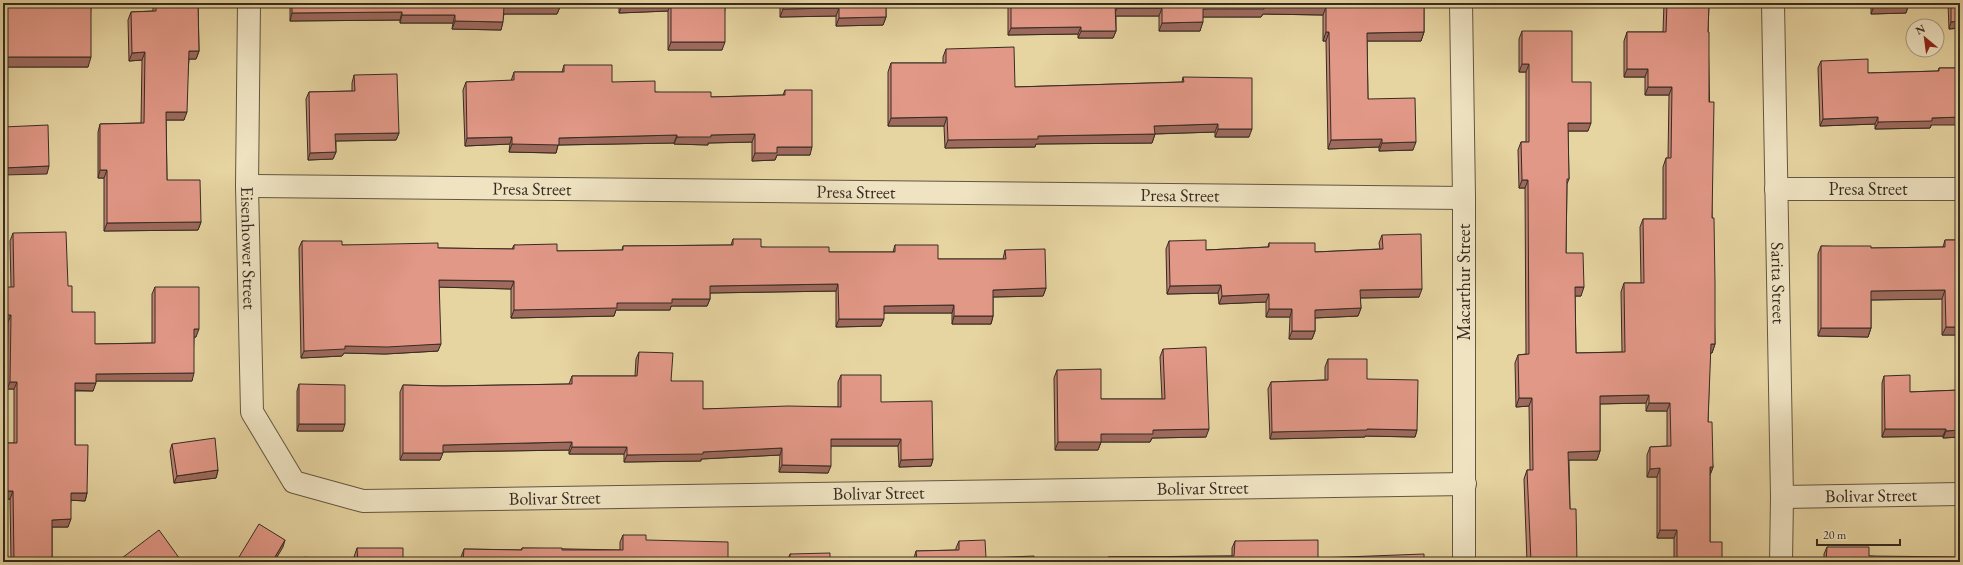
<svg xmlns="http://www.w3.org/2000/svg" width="1963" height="565" font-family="'EB Garamond',serif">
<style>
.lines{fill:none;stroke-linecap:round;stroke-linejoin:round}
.minor-casing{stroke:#635642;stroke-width:24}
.minor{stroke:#efe3c2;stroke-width:22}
.wall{fill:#c28374;stroke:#372c22}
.shaded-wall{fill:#9e6a5e;stroke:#372c22}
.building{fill:#e29887;stroke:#372c22}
.labels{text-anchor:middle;stroke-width:3;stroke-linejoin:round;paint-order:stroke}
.street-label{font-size:18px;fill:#372c22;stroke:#efe3c2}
</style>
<rect width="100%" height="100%" fill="#e6d4a1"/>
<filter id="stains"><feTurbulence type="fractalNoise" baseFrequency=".005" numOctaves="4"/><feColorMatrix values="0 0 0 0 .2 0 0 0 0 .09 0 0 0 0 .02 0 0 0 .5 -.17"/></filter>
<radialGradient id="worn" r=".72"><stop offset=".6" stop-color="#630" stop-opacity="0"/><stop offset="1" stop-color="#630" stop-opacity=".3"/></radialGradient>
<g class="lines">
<g class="minor-casing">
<g id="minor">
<path id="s1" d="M 249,3 L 247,186 L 252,412 L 294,482 L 363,501 L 1465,484"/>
<path d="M 1461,3 L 1464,198 L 1464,562"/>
<path id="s2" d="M 1773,3 L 1782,497 L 1781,562"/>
<path id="s3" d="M 247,186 L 1464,198"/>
<path id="s4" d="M 1776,189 L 1960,189"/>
<path id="s5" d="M 1782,497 L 1960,494"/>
</g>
</g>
<use href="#minor" class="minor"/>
</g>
<path class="wall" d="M 4,3 L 91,3 L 88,67 L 3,67 L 3,7 L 4,7 Z
M 153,3 L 198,3 L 199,51 L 196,59 L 189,59 L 184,120 L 166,120 L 167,180 L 201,222 L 198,230 L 104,231 L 104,178 L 98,178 L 98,132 L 100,124 L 141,123 L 142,60 L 129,61 L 128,20 L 131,12 L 153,11 Z
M 290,3 L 886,3 L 886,17 L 883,25 L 836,26 L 836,16 L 780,17 L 780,7 L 725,7 L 722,50 L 668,50 L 668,11 L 619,13 L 619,5 L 559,3 L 560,7 L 557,14 L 504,14 L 501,30 L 452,29 L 453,23 L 400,23 L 400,20 L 290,21 Z
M 1008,3 L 1424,3 L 1424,32 L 1421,41 L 1367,41 L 1368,99 L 1413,150 L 1379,151 L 1379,147 L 1328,149 L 1326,41 L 1323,41 L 1323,15 L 1263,14 L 1261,17 L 1203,17 L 1200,31 L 1159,31 L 1159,16 L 1116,16 L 1116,31 L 1113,38 L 1078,38 L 1078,34 L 1008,35 Z
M 1664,3 L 1709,3 L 1708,32 L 1715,344 L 1712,353 L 1710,353 L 1708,422 L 1713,467 L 1710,475 L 1710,542 L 1722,562 L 1674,562 L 1674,538 L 1657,538 L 1657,477 L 1647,477 L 1647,455 L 1650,447 L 1667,446 L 1667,411 L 1646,411 L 1646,403 L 1600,404 L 1600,451 L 1597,460 L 1569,460 L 1570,509 L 1577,562 L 1527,562 L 1524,479 L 1527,470 L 1530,470 L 1529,406 L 1516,407 L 1515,363 L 1518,355 L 1526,354 L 1525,188 L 1519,188 L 1518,150 L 1521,142 L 1526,142 L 1526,72 L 1519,72 L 1519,39 L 1522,31 L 1572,82 L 1588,131 L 1568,131 L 1569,179 L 1567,184 L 1566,253 L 1581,296 L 1575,296 L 1576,353 L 1622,352 L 1621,292 L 1624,283 L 1641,283 L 1640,227 L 1643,219 L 1663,219 L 1663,167 L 1666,158 L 1668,158 L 1669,95 L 1645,95 L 1645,77 L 1624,77 L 1624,41 L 1627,32 L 1663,32 Z
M 1871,3 L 1909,3 L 1906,13 L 1871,14 Z
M 1948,3 L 1960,3 L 1960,28 L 1949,29 Z
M 946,49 L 1015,87 L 1182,82 L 1183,77 L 1249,137 L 1215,137 L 1215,132 L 1155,134 L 1152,143 L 1036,144 L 1035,147 L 945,148 L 944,126 L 888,126 L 888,72 L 891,63 L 943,63 L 943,57 Z
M 1821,61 L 1868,73 L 1938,71 L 1939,68 L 1960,68 L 1930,128 L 1875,129 L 1875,124 L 1820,126 L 1818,68 Z
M 564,65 L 612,82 L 655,92 L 711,97 L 783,95 L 785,90 L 810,155 L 777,155 L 775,160 L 752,161 L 752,142 L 708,143 L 708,145 L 674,144 L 674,143 L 558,145 L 556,153 L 509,152 L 510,144 L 465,146 L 463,90 L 466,82 L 511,81 L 514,72 L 562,72 Z
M 354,75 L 399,133 L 396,140 L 336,141 L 336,152 L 333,159 L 308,160 L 306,99 L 309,92 L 352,91 L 352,83 Z
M 13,233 L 68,286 L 72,312 L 95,344 L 152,343 L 152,294 L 155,287 L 196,337 L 194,337 L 192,381 L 96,381 L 93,391 L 75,391 L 75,445 L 87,493 L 85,501 L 71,500 L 68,527 L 52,527 L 52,562 L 11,560 L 10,499 L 3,499 L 4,450 L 6,443 L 14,443 L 14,389 L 7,389 L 8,322 L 11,287 L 10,241 Z
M 1382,235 L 1419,297 L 1360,298 L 1361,308 L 1358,316 L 1315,318 L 1315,331 L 1312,339 L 1289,339 L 1290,317 L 1266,317 L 1266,302 L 1219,304 L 1218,293 L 1167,294 L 1166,249 L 1169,241 L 1206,250 L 1268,247 L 1269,243 L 1315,252 L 1380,249 L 1379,243 Z
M 733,239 L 761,247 L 829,252 L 893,252 L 895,245 L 938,259 L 1003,259 L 1005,250 L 1046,288 L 1043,296 L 993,297 L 993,316 L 991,324 L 952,324 L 952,313 L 884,313 L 881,326 L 836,327 L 836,291 L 710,293 L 710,299 L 707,306 L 671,306 L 670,310 L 616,310 L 614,316 L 511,318 L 511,289 L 439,287 L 438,351 L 385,354 L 344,353 L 342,356 L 301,358 L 299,248 L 302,241 L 342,245 L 438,248 L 512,249 L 514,245 L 557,251 L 622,250 L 623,246 L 731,245 Z
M 1945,240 L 1960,240 L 1960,335 L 1942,335 L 1942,299 L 1871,300 L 1871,328 L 1868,337 L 1818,336 L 1818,254 L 1821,246 L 1871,248 L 1943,247 Z
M 1163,349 L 1206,437 L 1152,438 L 1150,442 L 1101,442 L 1098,450 L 1055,450 L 1054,378 L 1057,370 L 1101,399 L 1162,399 L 1160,357 Z
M 639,352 L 703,409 L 838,407 L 838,382 L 841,375 L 881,402 L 933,459 L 931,466 L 899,467 L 898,446 L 831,446 L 828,473 L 779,472 L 780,455 L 701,459 L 701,461 L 624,462 L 624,454 L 569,454 L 569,450 L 443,452 L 440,460 L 400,460 L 400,392 L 403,385 L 443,386 L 569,384 L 572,376 L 635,376 L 636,359 Z
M 1328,359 L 1367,379 L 1417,430 L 1415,437 L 1365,436 L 1365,437 L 1270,439 L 1268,389 L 1271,382 L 1325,380 L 1325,367 Z
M 1884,376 L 1910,392 L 1960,390 L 1960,437 L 1943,438 L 1943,436 L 1882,437 L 1882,383 Z
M 299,384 L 343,431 L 297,431 L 297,391 Z
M 172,444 L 218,470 L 216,478 L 174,483 L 170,451 Z
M 623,535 L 728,562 L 461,562 L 461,557 L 464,549 L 521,550 L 522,548 L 620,550 L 620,542 Z
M 959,541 L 986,558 L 1035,562 L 914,562 L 914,558 L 916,551 L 956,550 L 956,548 Z
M 1235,541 L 1318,558 L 1424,562 L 1106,562 L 1108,557 L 1232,556 L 1232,548 Z
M 1827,547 L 1869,556 L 1960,562 L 1824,562 L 1824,554 Z
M 357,548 L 403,562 L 354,562 L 354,557 Z
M 790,554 L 830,562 L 787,562 Z
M 122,558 L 182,562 L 120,562 Z"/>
<path class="shaded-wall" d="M 557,3 L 619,3 L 619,5 Z
M 671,3 L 668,11 L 619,13 L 622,5 Z
M 723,3 L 781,3 L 780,7 L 722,7 Z
M 1264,5 L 1326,7 L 1323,15 L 1263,14 L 1261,17 L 1200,17 L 1203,9 Z
M 504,6 L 560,7 L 557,14 L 501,14 Z
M 1874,6 L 1908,6 L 1906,13 L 1871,14 Z
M 839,8 L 836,16 L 780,17 L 783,9 Z
M 1117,8 L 1162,8 L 1159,16 L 1114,16 Z
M 402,12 L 400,20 L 290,21 L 292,13 Z
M 402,15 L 455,15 L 453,23 L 400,23 Z
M 886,17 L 883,25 L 836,26 L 839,18 Z
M 455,21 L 503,22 L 501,30 L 452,29 Z
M 1960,21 L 1960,28 L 1949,29 L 1951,22 Z
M 1203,22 L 1200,31 L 1159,31 L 1162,23 Z
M 1081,27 L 1078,34 L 1008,35 L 1011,28 Z
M 1081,31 L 1116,31 L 1113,38 L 1078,38 Z
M 1326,32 L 1329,32 L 1326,41 L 1323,41 Z
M 1424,32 L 1421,41 L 1364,41 L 1367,33 Z
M 671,42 L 725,42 L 722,50 L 668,50 Z
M 189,51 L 199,51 L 196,59 L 186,59 Z
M 145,52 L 142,60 L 129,61 L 132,53 Z
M 3,57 L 91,57 L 88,67 L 3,67 Z
M 1522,64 L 1529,64 L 1526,72 L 1519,72 Z
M 1627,69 L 1648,69 L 1645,77 L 1624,77 Z
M 1648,87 L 1672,87 L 1669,95 L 1645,95 Z
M 166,112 L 187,112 L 184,120 L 163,120 Z
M 947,117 L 944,126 L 888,126 L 891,118 Z
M 1878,117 L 1875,124 L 1820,126 L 1823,119 Z
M 1960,117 L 1960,125 L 1931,125 L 1930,128 L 1875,129 L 1878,122 L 1932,118 Z
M 1568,123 L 1591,123 L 1588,131 L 1565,131 Z
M 1218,124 L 1215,132 L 1151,134 L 1154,126 Z
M 1218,129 L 1252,129 L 1249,137 L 1215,137 Z
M 399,133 L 396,140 L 333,141 L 335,134 Z
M 755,134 L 752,142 L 708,143 L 708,145 L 674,144 L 677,137 L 711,135 Z
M 1155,134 L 1152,143 L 1036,144 L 1035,147 L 945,148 L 948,140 L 1038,136 Z
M 677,135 L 674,143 L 558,145 L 556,153 L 509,152 L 512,144 L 559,138 Z
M 512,137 L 510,144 L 465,146 L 467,138 Z
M 1382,139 L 1379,147 L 1328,149 L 1331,140 Z
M 1416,142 L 1413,150 L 1379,151 L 1382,143 Z
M 777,147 L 812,147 L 810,155 L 777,155 L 775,160 L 752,161 L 755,153 Z
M 336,152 L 333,159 L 308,160 L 310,153 Z
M 49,166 L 47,174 L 3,175 L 3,168 Z
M 100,170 L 107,170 L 104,178 L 98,178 Z
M 1522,180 L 1528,180 L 1525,188 L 1519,188 Z
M 201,222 L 198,230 L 104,231 L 107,223 Z
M 439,280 L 514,281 L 511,289 L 436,287 Z
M 838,284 L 836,291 L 707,293 L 710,286 Z
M 1221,285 L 1218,293 L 1167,294 L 1170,286 Z
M 1575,287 L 1584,287 L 1581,296 L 1572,296 Z
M 1046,288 L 1043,296 L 991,297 L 993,290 Z
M 1422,289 L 1419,297 L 1357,298 L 1360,290 Z
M 1945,290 L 1942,299 L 1868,300 L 1871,291 Z
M 1269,294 L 1266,302 L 1219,304 L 1222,296 Z
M 672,299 L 710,299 L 707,306 L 671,306 L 670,310 L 616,310 L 614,316 L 511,318 L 514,310 Z
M 954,305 L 952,313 L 881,313 L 884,306 Z
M 1361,308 L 1358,316 L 1312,318 L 1315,310 Z
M 1269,309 L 1292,309 L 1290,317 L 1266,317 Z
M 3,315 L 11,315 L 8,322 L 3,322 Z
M 954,316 L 993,316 L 991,324 L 952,324 Z
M 839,319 L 884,319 L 881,326 L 836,327 Z
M 1946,327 L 1960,327 L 1960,335 L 1942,335 Z
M 1821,328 L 1871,328 L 1868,337 L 1818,336 Z
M 194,329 L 199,329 L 196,337 L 191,337 Z
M 1292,331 L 1315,331 L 1312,339 L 1289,339 Z
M 441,344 L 438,351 L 385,354 L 344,353 L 342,356 L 301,358 L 304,351 L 345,346 Z
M 1711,344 L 1715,344 L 1712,353 L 1708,353 Z
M 194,373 L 192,381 L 93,381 L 96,374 Z
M 10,382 L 17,382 L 14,389 L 7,389 Z
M 75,383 L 96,383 L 93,391 L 72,390 Z
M 1649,395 L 1646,403 L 1597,404 L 1600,396 Z
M 1519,398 L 1532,398 L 1529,406 L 1516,407 Z
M 1649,403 L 1670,403 L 1667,411 L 1646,411 Z
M 299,424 L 345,424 L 343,431 L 297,431 Z
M 1209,429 L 1206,437 L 1152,438 L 1150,442 L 1101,442 L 1098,450 L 1055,450 L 1058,442 L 1101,434 L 1153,430 Z
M 1367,429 L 1417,430 L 1415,437 L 1365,436 L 1365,437 L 1270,439 L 1272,432 Z
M 1885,429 L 1946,429 L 1943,436 L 1882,437 Z
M 1960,430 L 1960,437 L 1943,438 L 1946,431 Z
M 831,439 L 901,439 L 898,446 L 828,446 Z
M 572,442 L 569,450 L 440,452 L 443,445 Z
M 572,447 L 627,447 L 624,454 L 569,454 Z
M 782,448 L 780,455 L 701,459 L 701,461 L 624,462 L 627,455 L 703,452 Z
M 1600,451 L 1597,460 L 1565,460 L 1568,452 Z
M 403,453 L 443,453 L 440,460 L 400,460 Z
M 933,459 L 931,466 L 899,467 L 901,460 Z
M 782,465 L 831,466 L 828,473 L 779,472 Z
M 1710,467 L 1713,467 L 1710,475 Z
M 1660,468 L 1657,477 L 1647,477 L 1650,469 Z
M 218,470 L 216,478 L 174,483 L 177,476 Z
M 6,491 L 13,491 L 10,499 L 3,499 Z
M 71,493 L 87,493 L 85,501 L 68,500 Z
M 71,519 L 68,527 L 49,527 L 52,520 Z
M 1660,530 L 1677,530 L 1674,538 L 1657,538 Z
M 285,540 L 283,547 L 274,562 L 272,562 Z"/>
<path class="building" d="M 7,3 L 91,3 L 91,57 L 3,57 L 3,7 L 7,7 Z
M 156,3 L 198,3 L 199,51 L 189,51 L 187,112 L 166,112 L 167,180 L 200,180 L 201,222 L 107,223 L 107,170 L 100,170 L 100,124 L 144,123 L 145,52 L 132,53 L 131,12 L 156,11 Z
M 292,3 L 559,3 L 560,7 L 504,6 L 503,22 L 455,21 L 455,15 L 402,15 L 402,12 L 292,13 Z
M 622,3 L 725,3 L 725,42 L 671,42 L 671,3 L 622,5 Z
M 783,3 L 886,3 L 886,17 L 839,18 L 839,8 L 783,9 Z
M 1011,3 L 1115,3 L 1116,31 L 1081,31 L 1081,27 L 1011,28 Z
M 1117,3 L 1424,3 L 1424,32 L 1367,33 L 1368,99 L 1415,98 L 1416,142 L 1382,143 L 1382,139 L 1331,140 L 1329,32 L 1326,32 L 1326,7 L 1264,5 L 1264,9 L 1203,9 L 1203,22 L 1162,23 L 1162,8 L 1117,8 Z
M 1667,3 L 1709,3 L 1708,32 L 1709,32 L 1709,102 L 1714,102 L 1712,218 L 1714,218 L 1715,283 L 1715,344 L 1711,344 L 1708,422 L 1712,422 L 1713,467 L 1710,467 L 1710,542 L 1722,542 L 1722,562 L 1677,562 L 1677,530 L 1660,530 L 1660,468 L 1650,469 L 1650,447 L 1671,446 L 1670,403 L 1649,403 L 1649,395 L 1600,396 L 1600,451 L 1568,452 L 1570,509 L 1576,509 L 1577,562 L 1531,562 L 1527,470 L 1533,470 L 1532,398 L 1519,398 L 1518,355 L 1529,354 L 1528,180 L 1522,180 L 1521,142 L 1529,142 L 1529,64 L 1522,64 L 1522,31 L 1572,31 L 1572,82 L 1591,82 L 1591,123 L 1568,123 L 1569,179 L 1567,179 L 1566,253 L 1583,253 L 1584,287 L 1575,287 L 1576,353 L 1625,352 L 1624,283 L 1644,283 L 1643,219 L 1666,219 L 1666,158 L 1671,158 L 1672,87 L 1648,87 L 1648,69 L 1627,69 L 1627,32 L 1666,32 Z
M 1874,3 L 1909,3 L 1908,6 L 1874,6 Z
M 1951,3 L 1960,3 L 1960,21 L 1951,22 Z
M 1014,47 L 1015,87 L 1184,82 L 1183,77 L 1252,78 L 1252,129 L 1218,129 L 1218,124 L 1154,126 L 1155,134 L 1038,136 L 1038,139 L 948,140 L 947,117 L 891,118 L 891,63 L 946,63 L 946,49 Z
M 1868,59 L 1868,73 L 1939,71 L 1939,68 L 1960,68 L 1960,117 L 1932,118 L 1932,121 L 1878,122 L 1878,117 L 1823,119 L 1821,61 Z
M 564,65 L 612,65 L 612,82 L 655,81 L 655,92 L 711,92 L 711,97 L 785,95 L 785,90 L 812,90 L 812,147 L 777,147 L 777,153 L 755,153 L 755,134 L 711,135 L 711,137 L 677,137 L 677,135 L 559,138 L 559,145 L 512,144 L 512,137 L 467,138 L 466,82 L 514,80 L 514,72 L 564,72 Z
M 397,74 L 399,133 L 335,134 L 336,152 L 310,153 L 309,92 L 355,91 L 354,75 Z
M 48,125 L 49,166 L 3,168 L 3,127 Z
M 66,232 L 68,286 L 72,286 L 72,312 L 95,312 L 95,344 L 155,343 L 155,287 L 199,287 L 199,329 L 194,329 L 194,373 L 96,374 L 96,383 L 75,383 L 75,445 L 88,445 L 87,493 L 71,493 L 71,519 L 52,520 L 52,562 L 3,562 L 3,560 L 14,560 L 13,491 L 6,491 L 6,443 L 17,443 L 17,382 L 10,382 L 11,315 L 3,315 L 3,287 L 14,287 L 13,233 Z
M 1421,234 L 1422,289 L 1360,290 L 1361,308 L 1315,310 L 1315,331 L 1292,331 L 1292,309 L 1269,309 L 1269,294 L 1222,296 L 1221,285 L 1170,286 L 1169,241 L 1206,240 L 1206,250 L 1269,247 L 1269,243 L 1315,243 L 1315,252 L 1383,249 L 1382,235 Z
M 733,239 L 761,239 L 761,247 L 829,247 L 829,252 L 895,252 L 895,245 L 938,245 L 938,259 L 1006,259 L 1005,250 L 1045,249 L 1046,288 L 993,290 L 993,316 L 954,316 L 954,305 L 884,306 L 884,319 L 839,319 L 838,284 L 710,286 L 710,299 L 672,299 L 672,303 L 617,303 L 617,308 L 514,310 L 514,281 L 439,280 L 441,344 L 387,347 L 345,346 L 345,349 L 304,351 L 302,241 L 342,241 L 342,245 L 438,243 L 438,248 L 514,249 L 514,245 L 557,244 L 557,251 L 623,250 L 623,246 L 733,245 Z
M 1945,240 L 1960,240 L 1960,327 L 1946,327 L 1945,290 L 1871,291 L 1871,328 L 1821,328 L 1821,246 L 1871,246 L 1871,248 L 1945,247 Z
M 1206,347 L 1209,429 L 1153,430 L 1153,434 L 1101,434 L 1101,442 L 1058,442 L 1057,370 L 1101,369 L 1101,399 L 1165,399 L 1163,349 Z
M 639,352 L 673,353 L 671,381 L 703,381 L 703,409 L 788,406 L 841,407 L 841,375 L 881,375 L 881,402 L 932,401 L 933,459 L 901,460 L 901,439 L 831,439 L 831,466 L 782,465 L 782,448 L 703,452 L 703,454 L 627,455 L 627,447 L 572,447 L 572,442 L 443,445 L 443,453 L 403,453 L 403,385 L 443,386 L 572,384 L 572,376 L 637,376 Z
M 1328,359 L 1367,359 L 1367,379 L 1418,380 L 1417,430 L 1367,429 L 1367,430 L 1272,432 L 1271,382 L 1328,380 Z
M 1910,375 L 1910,392 L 1960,390 L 1960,430 L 1946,431 L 1946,429 L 1885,429 L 1884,376 Z
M 299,384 L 345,385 L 345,424 L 299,424 Z
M 215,438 L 218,470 L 177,476 L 172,444 Z
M 259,524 L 285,540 L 272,562 L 236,562 Z
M 159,530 L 182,562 L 125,562 L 122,558 Z
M 623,535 L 646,535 L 646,540 L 728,542 L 728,562 L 463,562 L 464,549 L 522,550 L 522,548 L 562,548 L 562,550 L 623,550 Z
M 985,540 L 986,558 L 1034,556 L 1035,562 L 917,562 L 916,551 L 959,550 L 959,541 Z
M 1318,540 L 1318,558 L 1424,554 L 1424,562 L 1108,562 L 1108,557 L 1234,556 L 1235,541 Z
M 1827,547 L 1869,547 L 1869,556 L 1960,557 L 1960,562 L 1826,562 Z
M 357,548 L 403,548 L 403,562 L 358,562 Z
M 830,553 L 830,562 L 790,562 L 790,554 Z
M 305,557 L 323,562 L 304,562 Z"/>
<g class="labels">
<g class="street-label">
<text dy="6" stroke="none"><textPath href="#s3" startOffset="285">Presa Street</textPath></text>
<text dy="6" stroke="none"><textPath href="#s4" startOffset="92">Presa Street</textPath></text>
<text dy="6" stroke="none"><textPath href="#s3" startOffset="609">Presa Street</textPath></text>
<text dy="6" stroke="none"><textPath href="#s3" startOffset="933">Presa Street</textPath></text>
<text dy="6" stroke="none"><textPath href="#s1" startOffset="245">Eisenhower Street</textPath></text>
<text transform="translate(1464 282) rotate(-90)" y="6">Macarthur Street</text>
<text dy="6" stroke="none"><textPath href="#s2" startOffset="280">Sarita Street</textPath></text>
<text dy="6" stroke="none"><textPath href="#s1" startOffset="1402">Bolivar Street</textPath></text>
<text dy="6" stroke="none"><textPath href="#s1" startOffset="1078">Bolivar Street</textPath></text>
<text dy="6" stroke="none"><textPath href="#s5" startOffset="89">Bolivar Street</textPath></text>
<text dy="6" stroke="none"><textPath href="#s1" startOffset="754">Bolivar Street</textPath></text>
</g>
</g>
<rect width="1963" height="565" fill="none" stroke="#e6d4a1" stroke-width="16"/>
<rect x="4" y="4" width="1955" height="557" fill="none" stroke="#372c22" stroke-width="2"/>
<rect x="8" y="8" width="1947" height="549" fill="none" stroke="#372c22"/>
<g transform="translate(1925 38) rotate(331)"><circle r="19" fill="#efe3c2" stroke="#a59a82"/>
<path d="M0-3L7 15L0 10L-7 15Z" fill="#8f2418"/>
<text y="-6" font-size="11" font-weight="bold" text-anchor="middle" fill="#372c22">N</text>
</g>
<path d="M1817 539v6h83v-6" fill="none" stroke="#372c22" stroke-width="2"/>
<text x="1823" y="539" font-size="12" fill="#372c22" stroke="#efe3c2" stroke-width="3" paint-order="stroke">20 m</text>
<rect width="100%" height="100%" filter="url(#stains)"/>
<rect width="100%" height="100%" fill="url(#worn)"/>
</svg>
